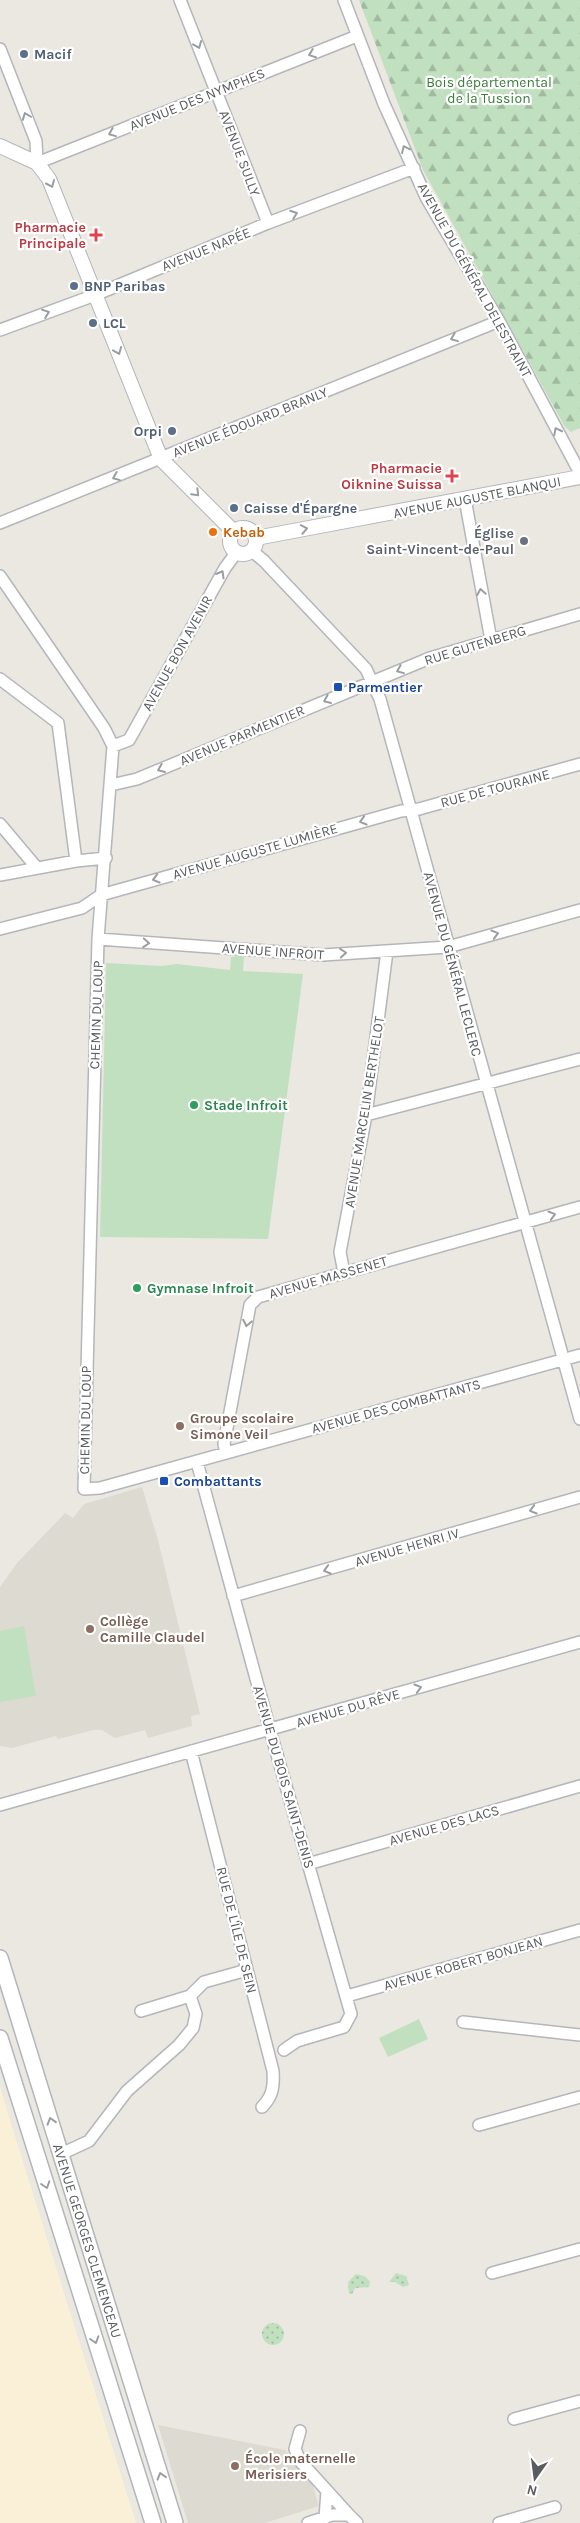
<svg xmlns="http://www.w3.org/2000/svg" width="580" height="2523" font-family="Karla,sans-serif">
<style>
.commercial{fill:#f9f0d7}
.education{fill:#dddad2}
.forest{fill:url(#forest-firs)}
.park{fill:url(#park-dots)}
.pitch{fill:#c1e0bf}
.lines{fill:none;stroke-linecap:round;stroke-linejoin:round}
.minor-casing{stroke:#b3b6ba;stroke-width:14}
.tertiary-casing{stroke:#b3b6ba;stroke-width:16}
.secondary-casing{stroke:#b2b6ba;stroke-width:18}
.minor{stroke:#fff;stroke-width:11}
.tertiary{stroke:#fff;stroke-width:14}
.secondary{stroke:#fff;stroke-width:15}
.oneway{stroke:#9b9ea0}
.service-dot{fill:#5c6f8a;stroke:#fff;stroke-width:2}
.health-dot{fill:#e0444e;stroke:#fff;stroke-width:2}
.food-dot{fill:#e8710a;stroke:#fff;stroke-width:2}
.worship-dot{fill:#6b7280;stroke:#fff;stroke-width:2}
.transit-dot{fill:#1a4fb4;stroke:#fff;stroke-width:2}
.leisure-dot{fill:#2e9e5b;stroke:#fff;stroke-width:2}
.education-dot{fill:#8d6e63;stroke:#fff;stroke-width:2}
.labels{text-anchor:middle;stroke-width:4.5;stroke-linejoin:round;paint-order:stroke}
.service-label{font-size:14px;font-weight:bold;fill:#4e5e75;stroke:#fff;text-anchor:start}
.park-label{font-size:14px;fill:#3c7c3c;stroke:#fff}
.street-label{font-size:14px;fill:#595d60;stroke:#fff}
.health-label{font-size:14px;font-weight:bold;fill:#be3a42;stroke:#fff;text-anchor:end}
.food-label{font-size:14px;font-weight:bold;fill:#c56008;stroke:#fff;text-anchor:start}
.worship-label{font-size:14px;font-weight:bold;fill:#5b616d;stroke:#fff;text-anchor:end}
.transit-label{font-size:14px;font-weight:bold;fill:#164399;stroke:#fff;text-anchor:start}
.leisure-label{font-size:14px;font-weight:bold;fill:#27864d;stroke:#fff;text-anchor:start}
.education-label{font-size:14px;font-weight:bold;fill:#785e54;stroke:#fff;text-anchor:start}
</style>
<defs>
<pattern id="forest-firs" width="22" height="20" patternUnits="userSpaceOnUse" patternTransform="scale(1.25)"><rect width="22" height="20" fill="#c1e0bf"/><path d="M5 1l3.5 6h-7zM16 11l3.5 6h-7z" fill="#a0b99f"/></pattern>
<pattern id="park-dots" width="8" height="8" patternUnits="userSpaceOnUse" patternTransform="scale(1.25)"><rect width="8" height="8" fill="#c1e0bf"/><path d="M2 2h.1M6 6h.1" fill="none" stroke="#a0b99f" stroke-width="1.8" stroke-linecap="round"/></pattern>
</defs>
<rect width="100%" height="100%" fill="#ebe8e1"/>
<path class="commercial" d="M 0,2086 L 9,2117 L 136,2523 L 0,2523 Z"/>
<path class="education" d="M 142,1487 L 158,1540 L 200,1714 L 191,1716 L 192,1726 L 148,1738 L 145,1730 L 115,1738 L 102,1730 L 94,1730 L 58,1739 L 56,1736 L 12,1748 L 0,1746 L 0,1587 L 17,1563 L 65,1513 L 73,1518 L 84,1504 Z
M 158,2425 L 285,2450 L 312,2483 L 319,2506 L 265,2523 L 188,2523 Z"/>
<path class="forest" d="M 359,0 L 580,0 L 580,428 L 571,432 L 565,427 L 423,170 Z"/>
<path class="park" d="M 396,2273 L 406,2276 L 409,2285 L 403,2287 L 395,2282 L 389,2282 Z
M 356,2274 L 364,2276 L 370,2281 L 369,2287 L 355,2288 L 352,2294 L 349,2294 L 348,2282 Z
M262 2334a11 11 0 1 1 22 0a11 11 0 1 1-22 0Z"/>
<path class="pitch" d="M 244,955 L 243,971 L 303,974 L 268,1239 L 100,1237 L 106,963 L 161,966 L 177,964 L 230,970 L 231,957 Z
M 24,1626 L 36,1696 L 0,1702 L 0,1631 Z
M 419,2019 L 428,2039 L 388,2057 L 379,2038 Z"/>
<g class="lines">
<g class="minor-casing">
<path id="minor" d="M 180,0 L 268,223
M 344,0 L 384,104 L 427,199 L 499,321 L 580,473
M 0,49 L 36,141 L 37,163 L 357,36
M 0,330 L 95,295 L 268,223 L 414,168
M 465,499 L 491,640
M 0,523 L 499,321
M 252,551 L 264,561 L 366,669 L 380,699 L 580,1419
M 0,576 L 104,728 L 113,746 L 98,939 L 84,1489 L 100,1488 L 580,1355
M 0,679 L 58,723 L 76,861
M 113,746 L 129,740 L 225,568 L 236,553
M 111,785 L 137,779 L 430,658 L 580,614
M 0,824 L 37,868
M 0,875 L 76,861 L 106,858
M 0,929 L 82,908 L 101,895 L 401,811 L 419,809 L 580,764
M 98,939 L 323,955 L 448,947 L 580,910
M 366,1115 L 580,1059
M 344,1273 L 340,1252 L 366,1115 L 387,951
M 226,1453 L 224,1444 L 250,1305 L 258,1297 L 580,1207
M 197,1462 L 270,1730 L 351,2014 L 344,2027 L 297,2041 L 284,2050
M 233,1596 L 580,1497
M 191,1751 L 273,2071 C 274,2086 273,2096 262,2107
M 0,1805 L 580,1642
M 308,1864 L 580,1786
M 347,1996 L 580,1930
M 141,2011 L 190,1996 L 204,1982 L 247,1970
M 463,2022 L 580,2035
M 479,2125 L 580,2097
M 61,2154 L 89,2141 L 127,2091 L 179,2045 L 193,2028 L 196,2014 L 190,1996
M 492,2273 L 580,2249
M 514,2419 L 580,2401
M 300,2431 L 295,2449 L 300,2461 L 349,2515
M 325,2518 L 327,2491
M 308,2523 L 332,2515 L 349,2515 L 357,2523
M 499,2523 L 555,2507"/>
</g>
<g class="tertiary-casing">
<path id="tertiary" d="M 0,146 L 37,163 L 49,179 L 161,459 L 233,531
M230 541a13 13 0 1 1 26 0a13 13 0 1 1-26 0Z
M 256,538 L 580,477"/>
</g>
<g class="secondary-casing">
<g id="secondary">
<path id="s1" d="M 0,1958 L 175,2523"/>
<path d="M 0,2038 L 153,2523"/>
</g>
</g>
<use href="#minor" class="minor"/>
<use href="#tertiary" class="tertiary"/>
<use href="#secondary" class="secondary"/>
</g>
<defs><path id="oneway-chevron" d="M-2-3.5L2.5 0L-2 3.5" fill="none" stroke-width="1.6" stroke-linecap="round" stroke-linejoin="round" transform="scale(1.25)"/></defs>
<g class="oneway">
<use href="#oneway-chevron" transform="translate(198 45) rotate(68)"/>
<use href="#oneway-chevron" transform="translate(312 54) rotate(159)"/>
<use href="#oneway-chevron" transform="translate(26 116) rotate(-111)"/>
<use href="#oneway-chevron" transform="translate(112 133) rotate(158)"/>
<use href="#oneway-chevron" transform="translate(405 149) rotate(-115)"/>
<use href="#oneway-chevron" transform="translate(51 184) rotate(66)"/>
<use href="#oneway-chevron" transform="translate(294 214) rotate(-20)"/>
<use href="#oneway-chevron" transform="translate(46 313) rotate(-21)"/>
<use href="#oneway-chevron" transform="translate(454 338) rotate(158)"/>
<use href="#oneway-chevron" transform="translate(118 351) rotate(68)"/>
<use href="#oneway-chevron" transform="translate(557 431) rotate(-117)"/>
<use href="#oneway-chevron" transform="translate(116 477) rotate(158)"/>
<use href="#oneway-chevron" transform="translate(196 493) rotate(45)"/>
<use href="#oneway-chevron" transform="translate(304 529) rotate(-11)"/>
<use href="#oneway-chevron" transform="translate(221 574) rotate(-60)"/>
<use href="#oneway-chevron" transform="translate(481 592) rotate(-100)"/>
<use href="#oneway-chevron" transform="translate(400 670) rotate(158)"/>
<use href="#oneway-chevron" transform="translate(327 700) rotate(157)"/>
<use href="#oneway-chevron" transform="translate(161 769) rotate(157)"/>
<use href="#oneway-chevron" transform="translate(363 821) rotate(164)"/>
<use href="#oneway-chevron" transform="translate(156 879) rotate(164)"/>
<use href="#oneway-chevron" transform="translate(495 934) rotate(-16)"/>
<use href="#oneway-chevron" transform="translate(146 943) rotate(4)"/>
<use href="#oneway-chevron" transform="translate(343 953) rotate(-4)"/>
<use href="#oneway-chevron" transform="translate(552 1215) rotate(-16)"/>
<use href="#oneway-chevron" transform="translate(247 1323) rotate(101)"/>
<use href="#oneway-chevron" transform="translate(533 1510) rotate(164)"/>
<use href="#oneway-chevron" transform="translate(327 1570) rotate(164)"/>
<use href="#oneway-chevron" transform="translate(418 1688) rotate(-16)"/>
<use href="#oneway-chevron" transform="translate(51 2121) rotate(-107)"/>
<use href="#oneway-chevron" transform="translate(46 2185) rotate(72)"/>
<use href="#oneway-chevron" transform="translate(95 2340) rotate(72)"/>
<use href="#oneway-chevron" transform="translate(161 2476) rotate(-107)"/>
</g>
<g class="service-dot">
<circle cx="24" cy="54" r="5"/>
<circle cx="74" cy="286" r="5"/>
<circle cx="93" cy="323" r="5"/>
<circle cx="172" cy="431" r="5"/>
<circle cx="234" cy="508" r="5"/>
</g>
<g class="health-dot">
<path d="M93.5 227.5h5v5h5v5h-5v5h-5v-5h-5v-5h5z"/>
<path d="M449.5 468.5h5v5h5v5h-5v5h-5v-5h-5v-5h5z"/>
</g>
<circle class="food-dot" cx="213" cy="532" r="5"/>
<circle class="worship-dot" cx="524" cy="541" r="5"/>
<g class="transit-dot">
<rect x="333" y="682" width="10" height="10" rx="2.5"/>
<rect x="159" y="1476" width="10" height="10" rx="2.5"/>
</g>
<g class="leisure-dot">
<circle cx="194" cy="1105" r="5"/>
<circle cx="137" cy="1288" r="5"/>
</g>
<g class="education-dot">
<circle cx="180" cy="1426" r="5"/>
<circle cx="90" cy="1629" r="5"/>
<circle cx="235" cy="2466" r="5"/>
</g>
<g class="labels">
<g class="service-label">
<text x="34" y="59">Macif</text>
<text x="84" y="291">BNP Paribas</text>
<text x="103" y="328">LCL</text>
<text x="162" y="436" text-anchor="end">Orpi</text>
<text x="244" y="513">Caisse d'Épargne</text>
</g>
<g class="park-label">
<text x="489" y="87">Bois départemental<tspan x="489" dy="16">de la Tussion</tspan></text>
</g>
<g class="street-label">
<text transform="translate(197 99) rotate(-22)" y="5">AVENUE DES NYMPHES</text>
<text transform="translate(240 153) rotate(69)" y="5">AVENUE SULLY</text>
<text transform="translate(206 249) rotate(-22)" y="5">AVENUE NAPÉE</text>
<text transform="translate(475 280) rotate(61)" y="5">AVENUE DU GÉNÉRAL DELESTRAINT</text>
<text transform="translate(250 422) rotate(-22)" y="5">AVENUE ÉDOUARD BRANLY</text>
<text transform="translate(477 497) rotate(-11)" y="5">AVENUE AUGUSTE BLANQUI</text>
<text transform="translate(475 645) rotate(-17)" y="5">RUE GUTENBERG</text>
<text transform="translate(177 653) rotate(-61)" y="5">AVENUE BON AVENIR</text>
<text transform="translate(242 735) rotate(-23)" y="5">AVENUE PARMENTIER</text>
<text transform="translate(495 788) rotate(-15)" y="5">RUE DE TOURAINE</text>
<text transform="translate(255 851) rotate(-16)" y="5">AVENUE AUGUSTE LUMIÈRE</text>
<text transform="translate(273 951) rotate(4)" y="5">AVENUE INFROIT</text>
<text transform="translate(453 964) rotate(75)" y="5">AVENUE DU GÉNÉRAL LECLERC</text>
<text transform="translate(96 1015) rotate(-88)" y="5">CHEMIN DU LOUP</text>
<text transform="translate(364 1112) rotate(-81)" y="5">AVENUE MARCELIN BERTHELOT</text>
<text transform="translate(328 1277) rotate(-16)" y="5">AVENUE MASSENET</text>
<text transform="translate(396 1406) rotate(-15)" y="5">AVENUE DES COMBATTANTS</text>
<text transform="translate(85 1420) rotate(-89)" y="5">CHEMIN DU LOUP</text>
<text transform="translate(407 1547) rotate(-16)" y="5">AVENUE HENRI IV</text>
<text transform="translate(348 1708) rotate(-16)" y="5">AVENUE DU RÊVE</text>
<text transform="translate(284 1777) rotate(74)" y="5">AVENUE DU BOIS SAINT-DENIS</text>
<text transform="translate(444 1825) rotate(-16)" y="5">AVENUE DES LACS</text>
<text transform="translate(237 1930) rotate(76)" y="5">RUE DE L'ÎLE DE SEIN</text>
<text transform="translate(463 1963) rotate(-16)" y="5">AVENUE ROBERT BONJEAN</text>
<text dy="5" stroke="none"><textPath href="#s1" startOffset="296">AVENUE GEORGES CLEMENCEAU</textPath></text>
</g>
<g class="health-label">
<text x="86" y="232">Pharmacie<tspan x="86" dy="16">Principale</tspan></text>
<text x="442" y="473">Pharmacie<tspan x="442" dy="16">Oiknine Suissa</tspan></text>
</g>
<g class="food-label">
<text x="223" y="537">Kebab</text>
</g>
<g class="worship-label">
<text x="514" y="538">Église<tspan x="514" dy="16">Saint-Vincent-de-Paul</tspan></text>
</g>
<g class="transit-label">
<text x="348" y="692">Parmentier</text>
<text x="174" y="1486">Combattants</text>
</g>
<g class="leisure-label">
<text x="204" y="1110">Stade Infroit</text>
<text x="147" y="1293">Gymnase Infroit</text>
</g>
<g class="education-label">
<text x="190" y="1423">Groupe scolaire<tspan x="190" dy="16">Simone Veil</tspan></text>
<text x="100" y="1626">Collège<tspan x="100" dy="16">Camille Claudel</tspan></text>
<text x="245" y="2463">École maternelle<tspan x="245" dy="16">Merisiers</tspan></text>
</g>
</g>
<g transform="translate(535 2478) rotate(194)" stroke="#ffffff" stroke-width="4" paint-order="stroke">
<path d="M0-4L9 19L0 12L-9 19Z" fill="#595d60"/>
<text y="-8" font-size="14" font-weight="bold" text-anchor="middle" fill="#595d60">N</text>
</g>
</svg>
